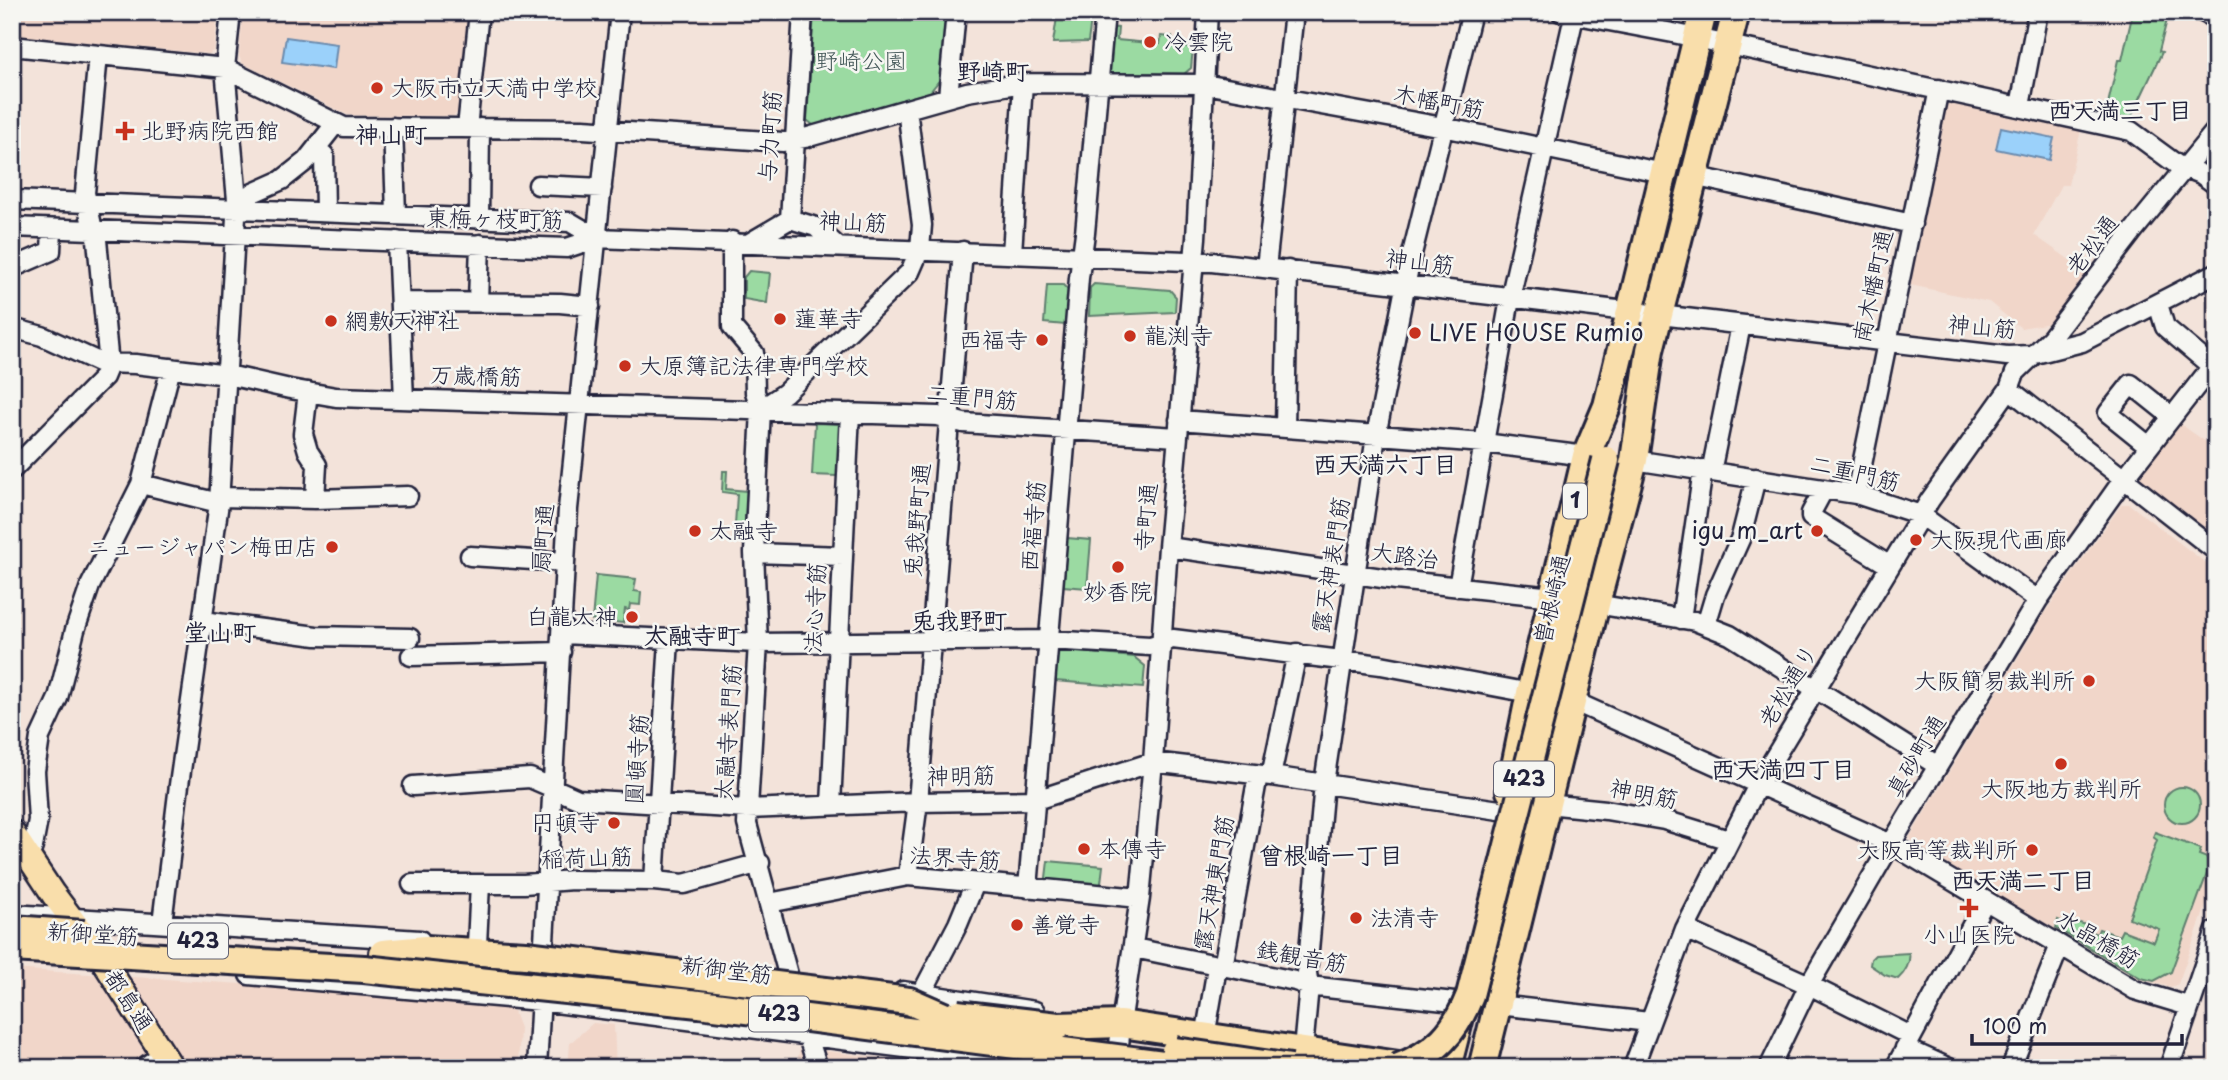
<svg xmlns="http://www.w3.org/2000/svg" width="2228" height="1080" font-family="'Playpen Sans','Klee One',sans-serif">
<style>
.built{fill:#f1d6c9}
.green{fill:#9bdaa2;stroke:#5e7e6e;stroke-width:2}
.water{fill:#9bd1fa;stroke:#6b8bae;stroke-width:2}
.lines{fill:none;stroke-linecap:round;stroke-linejoin:round}
.minor-casing{stroke:#22223b;stroke-width:23}
.major-casing{stroke:#22223b;stroke-width:28}
.highway-casing{stroke:#22223b;stroke-width:32}
.minor{stroke:#f6f6f2;stroke-width:18}
.major{stroke:#f9deab;stroke-width:23}
.highway{stroke:#f9deab;stroke-width:26}
.highway-bridge-casing{stroke:#22223b;stroke-width:32;stroke-linecap:butt}
.highway-bridge{stroke:#f9deab;stroke-width:26}
.poi-dot{fill:#c8321e;stroke:#f6f6f2;stroke-width:2.5}
.labels{text-anchor:middle;stroke-width:5;stroke-linejoin:round;paint-order:stroke}
.shield{fill:#f6f6f2;stroke:#626272;stroke-width:2}
.shield-label{font-size:21px;font-weight:bold;fill:#22223b}
.poi-label{font-size:23px;fill:#22223b;stroke:#f6f6f2;text-anchor:start}
.park-label{font-size:23px;fill:#46595a;stroke:#f6f6f2}
.street-label{font-size:23px;fill:#22223b;stroke:#f6f6f2}
.neighbourhood-label{font-size:24px;font-weight:bold;fill:#22223b;stroke:#f6f6f2}
</style>
<rect width="100%" height="100%" fill="#f3e3da"/>
<filter id="ink" filterUnits="userSpaceOnUse"><feTurbulence type="fractalNoise" baseFrequency=".0143" numOctaves="2"/><feDisplacementMap in="SourceGraphic" scale="14" xChannelSelector="R" yChannelSelector="G"/><feConvolveMatrix kernelMatrix="1 2 1 2 8 2 1 2 1" color-interpolation-filters="sRGB"/></filter>
<g filter="url(#ink)">
<path class="built" d="M 12,12 L 218,12 L 214,50 L 209,54 L 12,35 Z
M 243,12 L 468,12 L 458,112 L 453,116 L 348,115 L 242,63 L 239,56 Z
M 1944,103 L 2081,130 L 2068,185 L 2061,185 L 2034,235 L 2090,274 L 2051,323 L 2021,328 L 1989,302 L 1906,284 Z
M 2179,423 L 2216,449 L 2216,540 L 2140,481 L 2139,473 Z
M 2122,504 L 2129,504 L 2216,571 L 2216,878 L 2178,984 L 2171,987 L 2139,979 L 1912,844 L 1910,837 L 2046,611 Z
M 12,969 L 498,1001 L 514,1012 L 520,1028 L 518,1068 L 12,1068 Z
M 593,1023 L 614,1025 L 616,1068 L 568,1068 L 570,1043 Z
M 800,1049 L 819,1050 L 956,1068 L 795,1068 Z"/>
<path class="green" d="M 814,12 L 948,12 L 941,78 L 930,92 L 814,126 L 807,120 Z
M 2133,12 L 2169,12 L 2159,51 L 2162,52 L 2129,122 L 2105,117 L 2118,60 L 2122,60 Z
M 1057,17 L 1091,20 L 1088,42 L 1053,43 Z
M 1108,27 L 1118,28 L 1117,40 L 1160,44 L 1161,36 L 1172,37 L 1173,46 L 1193,48 L 1191,68 L 1184,74 L 1111,73 L 1105,67 Z
M 749,271 L 770,273 L 767,303 L 744,299 L 744,277 Z
M 1094,284 L 1170,290 L 1176,297 L 1175,312 L 1089,316 L 1090,288 Z
M 1047,285 L 1063,285 L 1069,291 L 1065,325 L 1044,323 Z
M 815,423 L 840,424 L 837,476 L 812,475 Z
M 723,471 L 727,471 L 726,489 L 747,491 L 744,541 L 734,540 L 737,494 L 722,492 Z
M 1067,538 L 1091,540 L 1087,588 L 1063,586 Z
M 596,575 L 636,579 L 634,591 L 641,592 L 640,605 L 630,604 L 629,610 L 625,609 L 623,623 L 592,620 Z
M 1058,650 L 1134,657 L 1145,666 L 1143,688 L 1055,681 Z
M2164 805a18 18 0 1 1 36 0a18 18 0 1 1-36 0Z
M 2155,832 L 2201,849 L 2199,855 L 2212,860 L 2171,972 L 2154,981 L 2141,978 L 2056,928 L 2058,920 L 2064,923 L 2069,920 L 2090,926 L 2088,931 L 2097,934 L 2099,929 L 2119,936 L 2122,930 L 2154,942 L 2159,929 L 2129,918 L 2157,840 L 2153,837 Z
M 1048,861 L 1103,866 L 1100,891 L 1045,886 Z
M 1909,953 C 1911,962 1905,973 1898,979 L 1885,975 L 1870,965 L 1871,959 L 1875,955 Z"/>
<path class="water" d="M 286,37 L 337,44 L 334,69 L 282,62 Z
M 2001,127 L 2054,138 L 2049,160 L 1996,149 Z"/>
<g class="lines">
<g class="minor-casing">
<path id="minor" d="M 1561,12 L 1673,33 L 2131,131 L 2176,164 L 2201,174 L 2216,185
M 2203,12 L 2216,19
M 12,46 L 225,68 L 344,127 L 583,129 L 783,142 L 805,138 L 967,92 L 1023,83 L 1204,84 L 1443,127 L 1664,173
M 948,97 L 956,12
M 2020,106 L 2038,12
M 393,127 L 396,214
M 467,128 L 479,12
M 316,149 L 324,155 L 325,211
M 1693,176 L 1912,224
M 538,185 L 602,188
M 12,200 L 570,222 L 597,238 L 567,248 L 12,227
M 237,200 L 282,180 L 306,161 L 336,123
M 479,217 L 480,128
M 790,219 L 816,227 L 836,245
M 597,238 L 1212,262 L 2007,356 L 2031,355 L 2082,342 L 2216,273
M 397,241 L 404,399
M 732,241 L 732,327 L 754,353 L 755,392 L 761,409 L 754,553 L 758,643 L 747,824 L 789,978 L 818,1068
M 751,242 L 790,219 L 803,12
M 1012,253 L 1023,83
M 12,268 L 51,251 L 52,229
M 1266,268 L 1294,12
M 478,301 L 480,244
M 400,302 L 560,303 L 590,306
M 2158,304 L 2165,327 L 2216,370
M 12,328 L 42,336 L 101,363 L 135,364 L 228,375 L 290,389 L 336,397 L 938,416 L 963,423 L 1177,437
M 2009,389 L 2216,551
M 308,392 L 303,434 L 308,451 L 317,465 L 315,499
M 761,409 L 785,393 L 910,272 L 920,249 L 922,225 L 907,109
M 1179,420 L 1484,443 L 1586,456
M 1285,428 L 1288,270
M 2149,446 L 2108,413 L 2131,384 L 2171,416
M 1634,460 L 1856,494 L 1921,515 L 2038,600
M 12,470 L 104,377 L 109,365 L 97,240 L 93,230 L 85,193 L 98,55
M 1711,472 L 1741,325
M 141,484 L 219,503
M 1824,489 L 1811,513 L 1811,517 L 1890,566
M 1856,494 L 1939,89
M 220,497 L 315,499 L 408,496
M 1168,547 L 1396,580 L 1553,597
M 754,553 L 843,556
M 470,556 L 565,562
M 1458,587 L 1510,299 L 1575,12
M 1596,604 L 1695,621 L 1730,635 L 1938,766
M 1681,619 L 1703,470
M 203,621 L 316,636 L 410,638
M 1706,625 L 1715,595 L 1741,537 L 1756,478
M 562,634 L 758,643 L 1049,640 L 1150,646 L 1173,639 L 1381,665 L 1573,701 L 1891,844 L 2135,990 L 2188,1006
M 411,656 L 561,652
M 1271,776 L 1297,653
M 413,786 L 530,778 L 578,799 L 747,809 L 918,802 L 1036,800 L 1153,762 L 1271,776 L 1506,811
M 1547,804 L 1606,810 L 1664,820 L 1729,840
M 831,805 L 850,413
M 29,857 L 33,847 L 38,820 L 35,771 L 40,737 L 58,698 L 75,630 L 90,586 L 141,484 L 171,368
M 908,876 L 918,802 L 963,251
M 654,881 L 669,640
M 412,884 L 524,884 L 572,880 L 654,881 L 684,884 L 760,863
M 1028,888 L 1079,278 L 1085,233 L 1105,12
M 769,903 L 908,876 L 1140,898
M 12,914 L 420,940
M 162,923 L 179,785 L 219,503 L 237,200 L 225,68 L 231,12
M 1685,929 L 1809,985 L 1911,1036
M 477,944 L 480,884
M 1134,948 L 1295,981 L 1309,986 L 1463,1003
M 249,975 L 540,1001 L 1052,1067
M 903,991 L 1035,1011
M 922,993 L 958,924 L 975,883
M 1498,1005 L 1649,1022
M 1205,1037 L 1216,973 L 1223,967 L 1258,775
M 1905,1048 L 1949,1068
M 1303,1050 L 1309,986 L 1307,973 L 1324,783 L 1376,436 L 1410,262 L 1472,12
M 143,1068 L 163,1054
M 537,1068 L 568,509 L 620,12
M 1117,1068 L 1121,1024 L 1140,898 L 1153,762 L 1168,547 L 1196,238 L 1208,12
M 1633,1068 L 1685,929 L 1759,783 L 1930,500 L 2009,389 L 2015,373 L 2051,338 L 2134,230 L 2216,130
M 1769,1068 L 1809,985 L 1891,844 L 2038,600 L 2123,480 L 2216,361
M 1895,1068 L 1985,901
M 2011,1068 L 2060,945
M 2169,1068 L 2216,930"/>
</g>
<g class="major-casing">
<path id="major" d="M 12,832 L 53,894 L 104,962 L 172,1068"/>
</g>
<g class="highway-casing">
<path id="highway" d="M 1510,791 L 1530,693 L 1586,456 L 1607,406 L 1703,12
M 383,953 L 426,949 L 526,955
M 1058,1026 L 1121,1024 L 1419,1068
M 1041,1058 L 1083,1068
M 1447,1068 L 1460,1017
M 1482,1068 L 1596,604 L 1634,460 L 1650,350 L 1736,12"/>
</g>
<use href="#minor" class="minor"/>
<use href="#major" class="major"/>
<use href="#highway" class="highway"/>
<g class="highway-bridge-casing">
<path id="highway-bridge" d="M 12,929 L 84,934
M 12,948 L 364,969 L 699,1004 L 1194,1068
M 526,955 L 909,1001 L 980,1032
M 957,1014 L 1058,1026
M 1175,1051 L 1291,1068
M 1397,1068 C 1436,1053 1455,1033 1470,995 L 1606,460"/>
</g>
<use href="#highway-bridge" class="highway-bridge"/>
</g>
</g>
<g class="poi-dot">
<circle cx="1150" cy="42" r="7"/>
<circle cx="377" cy="88" r="7"/>
<path d="M121.5 120.5h7v7h7v7h-7v7h-7v-7h-7v-7h7z"/>
<circle cx="780" cy="319" r="7"/>
<circle cx="331" cy="321" r="7"/>
<circle cx="1415" cy="333" r="7"/>
<circle cx="1130" cy="336" r="7"/>
<circle cx="1042" cy="340" r="7"/>
<circle cx="625" cy="366" r="7"/>
<circle cx="695" cy="531" r="7"/>
<circle cx="1817" cy="531" r="7"/>
<circle cx="1916" cy="540" r="7"/>
<circle cx="332" cy="547" r="7"/>
<circle cx="1118" cy="567" r="7"/>
<circle cx="632" cy="617" r="7"/>
<circle cx="2089" cy="681" r="7"/>
<circle cx="2061" cy="764" r="7"/>
<circle cx="614" cy="823" r="7"/>
<circle cx="1084" cy="849" r="7"/>
<circle cx="2032" cy="850" r="7"/>
<path d="M1965.5 897.5h7v7h7v7h-7v7h-7v-7h-7v-7h7z"/>
<circle cx="1356" cy="918" r="7"/>
<circle cx="1017" cy="925" r="7"/>
</g>
<g class="labels">
<g class="shield">
<rect x="1563" y="483.5" width="24" height="35" rx="5"/>
<rect x="1494" y="761.5" width="60" height="35" rx="5"/>
<rect x="168" y="923.5" width="60" height="35" rx="5"/>
<rect x="749" y="996.5" width="60" height="35" rx="5"/>
</g>
<g class="shield-label">
<text x="1575" y="508">1</text>
<text x="1524" y="786">423</text>
<text x="198" y="948">423</text>
<text x="779" y="1021">423</text>
</g>
<g class="poi-label">
<text x="1164" y="50">冷雲院</text>
<text x="391" y="96">大阪市立天満中学校</text>
<text x="141" y="139">北野病院西館</text>
<text x="794" y="327">蓮華寺</text>
<text x="345" y="329">網敷天神社</text>
<text x="1429" y="341">LIVE HOUSE Rumio</text>
<text x="1144" y="344">龍渕寺</text>
<text x="1028" y="348" text-anchor="end">西福寺</text>
<text x="639" y="374">大原簿記法律専門学校</text>
<text x="709" y="539">太融寺</text>
<text x="1803" y="539" text-anchor="end">igu_m_art</text>
<text x="1930" y="548">大阪現代画廊</text>
<text x="318" y="555" text-anchor="end">ニュージャパン梅田店</text>
<text x="1118" y="600" text-anchor="middle">妙香院</text>
<text x="618" y="625" text-anchor="end">白龍大神</text>
<text x="2075" y="689" text-anchor="end">大阪簡易裁判所</text>
<text x="2061" y="797" text-anchor="middle">大阪地方裁判所</text>
<text x="600" y="831" text-anchor="end">円頓寺</text>
<text x="1098" y="857">本傳寺</text>
<text x="2018" y="858" text-anchor="end">大阪高等裁判所</text>
<text x="1370" y="926">法清寺</text>
<text x="1031" y="933">善覚寺</text>
<text x="1969" y="943" text-anchor="middle">小山医院</text>
</g>
<g class="park-label">
<text x="861" y="69">野崎公園</text>
</g>
<g class="street-label">
<text transform="translate(1439 102) rotate(11)" y="8">木幡町筋</text>
<text transform="translate(770 136) rotate(-86)" y="8">与力町筋</text>
<text transform="translate(495 219) rotate(1)" y="8">東梅ヶ枝町筋</text>
<text transform="translate(853 222) rotate(3)" y="8">神山筋</text>
<text transform="translate(2092 245) rotate(-52)" y="8">老松通</text>
<text transform="translate(1420 262) rotate(7)" y="8">神山筋</text>
<text transform="translate(1873 286) rotate(-78)" y="8">南木幡町通</text>
<text transform="translate(1982 327) rotate(5)" y="8">神山筋</text>
<text transform="translate(476 376) rotate(2)" y="8">万歳橋筋</text>
<text transform="translate(972 397) rotate(6)" y="8">二重門筋</text>
<text transform="translate(1855 473) rotate(13)" y="8">二重門筋</text>
<text transform="translate(1146 517) rotate(-85)" y="8">寺町通</text>
<text transform="translate(917 520) rotate(-85)" y="8">兎我野町通</text>
<text transform="translate(1033 526) rotate(-85)" y="8">西福寺筋</text>
<text transform="translate(543 538) rotate(-86)" y="8">扇町通</text>
<text transform="translate(1405 556) rotate(8)" y="8">大路治</text>
<text transform="translate(1331 565) rotate(-81)" y="8">露天神表門筋</text>
<text transform="translate(1552 599) rotate(-77)" y="8">曽根崎通</text>
<text transform="translate(815 608) rotate(-87)" y="8">法心寺筋</text>
<text transform="translate(1788 686) rotate(-59)" y="8">老松通り</text>
<text transform="translate(728 732) rotate(-86)" y="8">太融寺表門筋</text>
<text transform="translate(1916 756) rotate(-59)" y="8">真砂町通</text>
<text transform="translate(637 759) rotate(-86)" y="8">圓頓寺筋</text>
<text transform="translate(961 776) rotate(-1)" y="8">神明筋</text>
<text transform="translate(1644 794) rotate(11)" y="8">神明筋</text>
<text transform="translate(587 858) rotate(-2)" y="8">稲荷山筋</text>
<text transform="translate(955 858) rotate(4)" y="8">法界寺筋</text>
<text transform="translate(1214 883) rotate(-80)" y="8">露天神東門筋</text>
<text transform="translate(93 934) rotate(4)" y="8">新御堂筋</text>
<text transform="translate(2098 939) rotate(31)" y="8">水晶橋筋</text>
<text transform="translate(1302 957) rotate(10)" y="8">銭観音筋</text>
<text transform="translate(727 970) rotate(7)" y="8">新御堂筋</text>
<text transform="translate(129 1001) rotate(57)" y="8">都島通</text>
</g>
<g class="neighbourhood-label">
<text x="993" y="80">野崎町</text>
<text x="2120" y="119">西天満三丁目</text>
<text x="391" y="143">神山町</text>
<text x="1385" y="473">西天満六丁目</text>
<text x="959" y="629">兎我野町</text>
<text x="220" y="641">堂山町</text>
<text x="692" y="644">太融寺町</text>
<text x="1783" y="778">西天満四丁目</text>
<text x="1331" y="864">曾根崎一丁目</text>
<text x="2023" y="889">西天満二丁目</text>
</g>
</g>
<rect width="2228" height="1080" fill="none" stroke="#f6f6f2" stroke-width="42"/>
<rect x="21" y="21" width="2186" height="1038" fill="none" stroke="#22223b" stroke-width="2.5" filter="url(#ink)"/>
<path d="M1972 1034v10h210v-10" fill="none" stroke="#22223b" stroke-width="3.5"/>
<text x="1983" y="1034" font-size="21" fill="#22223b" stroke="#f6f6f2" stroke-width="5" paint-order="stroke">100 m</text>
</svg>
